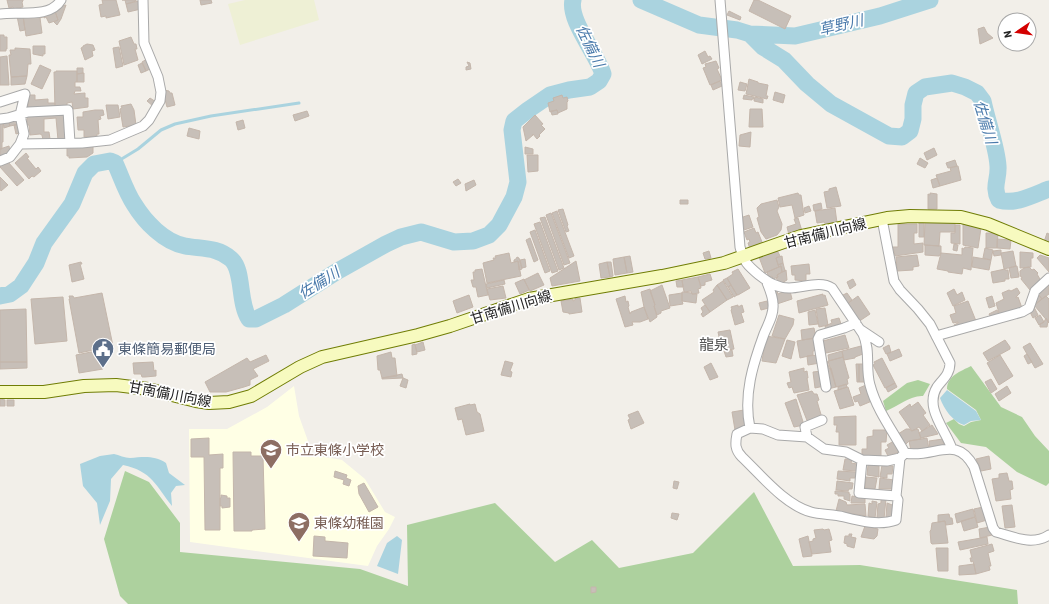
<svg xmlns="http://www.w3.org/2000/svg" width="1049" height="604" font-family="'Source Sans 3','Noto Sans JP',sans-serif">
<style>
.education{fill:#ffffe5}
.farmland{fill:#eef0d5}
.forest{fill:#add19e}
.water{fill:#aad3df}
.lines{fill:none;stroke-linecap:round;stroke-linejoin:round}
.stream{stroke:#aad3df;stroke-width:3}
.river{stroke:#aad3df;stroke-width:17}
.building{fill:#c7bfb8;stroke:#c4b6ab}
.minor-casing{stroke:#a9a9a9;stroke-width:11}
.secondary-casing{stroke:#707d05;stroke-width:14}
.minor{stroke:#fff;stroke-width:9}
.secondary{stroke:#f7fabf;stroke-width:12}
.labels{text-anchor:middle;stroke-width:3.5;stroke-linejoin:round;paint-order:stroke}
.street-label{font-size:14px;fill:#222;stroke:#fff}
.service-label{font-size:14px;fill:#4e5e75;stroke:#fff;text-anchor:start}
.education-label{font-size:14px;fill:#785e54;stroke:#fff;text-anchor:start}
.water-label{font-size:15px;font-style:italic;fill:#4a7aab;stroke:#fff}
.neighbourhood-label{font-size:15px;fill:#555;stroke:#fff}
</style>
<rect width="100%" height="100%" fill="#f2efe9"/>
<path class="education" d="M 294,386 L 299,416 L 313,455 L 342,460 L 365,479 L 385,512 L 395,517 L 389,529 L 377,546 L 368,566 L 190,542 L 189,429 L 227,429 L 267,407 Z"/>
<path class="farmland" d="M 245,0 L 314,0 L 319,20 L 240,45 L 228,4 Z"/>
<path class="forest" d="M 971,366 L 1001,407 L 1022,417 L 1035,436 L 1049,451 L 1049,483 L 1046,486 L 1017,472 L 986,447 L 961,443 L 946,423 L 954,419 L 959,424 L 964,426 L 971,422 L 981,420 L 976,410 L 947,389 C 947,376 961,371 971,366 Z
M 918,380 L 930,384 L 923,396 C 911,395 898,406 886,411 L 883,401 L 907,383 Z
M 125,471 L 149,482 L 180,523 L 180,552 L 360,569 L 408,586 L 407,525 L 495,503 L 555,562 L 592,540 L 619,568 L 693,553 L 754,492 L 793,566 L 860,565 L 1017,590 L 1018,604 L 128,604 L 120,596 L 104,539 Z"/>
<path class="water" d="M 947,390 L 976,411 L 981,420 L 971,421 L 964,425 C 952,421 944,409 940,398 Z
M 114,454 C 119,455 125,458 130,458 C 143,457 154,455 166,463 L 169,473 L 185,485 L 176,486 L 171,493 L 172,506 C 156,486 152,471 123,465 L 111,479 L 110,501 L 100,525 L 97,503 L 83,486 L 80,464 L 100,456 Z
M 397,536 L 402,540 L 398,574 L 377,566 L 387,543 Z"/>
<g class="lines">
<path class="stream" d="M 115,163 L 138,149 L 161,130 L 175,124 L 211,116 L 299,103"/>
<path class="river" d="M 641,0 L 699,25 L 737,30 L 750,34 L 763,47 L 784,60 L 807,84 L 831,104 L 889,136 L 902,137 L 910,131 L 913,119 L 913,105 L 916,93 L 925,87 L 952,83 L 965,87 L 977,93 L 983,101 C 987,121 997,147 998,166 C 999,180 992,186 999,200 C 1016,205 1033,195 1049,189
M 750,34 L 795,36 L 880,16 L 930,0
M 0,296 L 10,294 L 21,286 L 36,263 L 44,243 L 72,204 L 85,173 L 94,164 L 110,161 L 115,163 C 121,176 126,192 134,204 C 145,222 164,242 185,246 C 201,249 218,247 231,259 C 244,270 238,302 249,319 L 256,319 L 284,305 L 336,272 L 386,244 L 401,237 L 421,232 L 454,242 L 473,241 L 489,235 L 499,225 L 514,197 L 518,182 L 512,130 L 514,121 L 528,110 L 550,95 L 569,90 L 590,87 L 599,81 L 603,74 C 597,54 568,20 573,0"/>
</g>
<path class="building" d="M 7,0 L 23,0 L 23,1 L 22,2 L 23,7 L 13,9 L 13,7 L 9,8 Z
M 102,0 L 116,0 L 120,15 L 106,18 L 106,16 L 101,17 L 99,5 L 103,4 Z
M 122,0 L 136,0 L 136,1 L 126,4 L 125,0 Z
M 200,0 L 211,0 L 212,3 L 201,5 Z
M 754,0 L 758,0 L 791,16 L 785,29 L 749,11 Z
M 139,1 L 141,9 L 128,12 L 126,4 Z
M 66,5 L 61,19 L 57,25 L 54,22 L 58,20 L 54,8 Z
M 54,8 L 58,20 L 49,23 L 46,17 L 44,18 L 42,12 Z
M 729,11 L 741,17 L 740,20 L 727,15 Z
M 42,12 L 43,17 L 40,18 L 42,33 L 26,36 L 23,16 Z
M 17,16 L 23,16 L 25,30 L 20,31 Z
M 984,27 L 987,33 L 993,38 L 980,44 L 978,29 Z
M 0,35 L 4,35 L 4,37 L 7,37 L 7,49 L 6,49 L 6,51 L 0,51 Z
M 131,37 L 134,44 L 136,44 L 137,49 L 135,49 L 138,60 L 124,65 L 119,41 Z
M 87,44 L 93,45 L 95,50 L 92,51 L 93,56 L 85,60 L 81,48 L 83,47 L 83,46 Z
M 33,46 L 45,46 L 45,54 L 43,54 L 43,56 L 33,54 Z
M 119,47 L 123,66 L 116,68 L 113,48 Z
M 15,48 L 30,49 L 31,64 L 28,64 L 27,76 L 11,77 L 9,55 L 11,55 L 10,50 L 15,50 Z
M 705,51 L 708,57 L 710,56 L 712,59 L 702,64 L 698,55 Z
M 7,56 L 9,85 L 0,85 L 0,57 Z
M 147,59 L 152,68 L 146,71 L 142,62 Z
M 716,61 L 719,68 L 717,69 L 722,80 L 710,85 L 703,68 L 706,67 L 705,64 Z
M 467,62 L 470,63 L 471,69 L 466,70 L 466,67 L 469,66 Z
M 142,63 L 146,71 L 141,73 L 138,65 Z
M 40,65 L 51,70 L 42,89 L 31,84 Z
M 77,68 L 83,68 L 83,73 L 77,74 Z
M 56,71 L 77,71 L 77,82 L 75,82 L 75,87 L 80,87 L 81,91 L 75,91 L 74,94 L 85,93 L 85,98 L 88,98 L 88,107 L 73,109 L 72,102 L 67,103 L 67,109 L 55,109 L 54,72 L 56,72 Z
M 84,73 L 84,82 L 77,82 L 77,74 Z
M 27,76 L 25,84 L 11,85 L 11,77 Z
M 749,79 L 758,82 L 758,83 L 768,85 L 766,96 L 768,96 L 767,99 L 746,94 Z
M 720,81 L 722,86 L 713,90 L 711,85 Z
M 740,82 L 747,84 L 745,91 L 738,90 Z
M 164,90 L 169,91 L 170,93 L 172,93 L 175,105 L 167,107 L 164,96 Z
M 775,92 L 785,95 L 783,103 L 773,100 Z
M 28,95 L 35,95 L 35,100 L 48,99 L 48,103 L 55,103 L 55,109 L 28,109 Z
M 562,95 L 563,98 L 567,97 L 568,101 L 567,102 L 567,109 L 558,113 L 557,110 L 550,112 L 548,103 L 554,101 L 553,98 Z
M 744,95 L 754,97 L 754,99 L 752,99 L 752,100 L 743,99 Z
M 755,97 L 763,99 L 763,103 L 754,101 Z
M 150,98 L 156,102 L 153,106 L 147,101 Z
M 131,104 L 134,110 L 136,125 L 123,127 L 120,109 L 122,108 L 121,106 Z
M 106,105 L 118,105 L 120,117 L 108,119 Z
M 750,109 L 762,109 L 763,127 L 749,127 Z
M 95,110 L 103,110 L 104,115 L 100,116 L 101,119 L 98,120 L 99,134 L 97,134 L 97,136 L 84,137 L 84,130 L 78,130 L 77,117 L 83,117 L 83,112 Z
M 557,110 L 558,114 L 552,115 L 551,111 Z
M 307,111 L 309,116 L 295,121 L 293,115 Z
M 64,113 L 66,139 L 58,140 L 56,118 L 44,119 L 44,132 L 49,132 L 50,139 L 43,140 L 42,135 L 40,134 L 30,135 L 29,125 L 27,125 L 27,115 Z
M 535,115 L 543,124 L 541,125 L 545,129 L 539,135 L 540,136 L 537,139 L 533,134 L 533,135 L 526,141 L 523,127 Z
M 18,117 L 20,124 L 10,126 L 8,120 Z
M 8,120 L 10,126 L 4,128 L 3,121 Z
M 243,120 L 245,128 L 238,130 L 236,122 Z
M 0,121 L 3,121 L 3,142 L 2,142 L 2,149 L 0,149 Z
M 20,124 L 22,132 L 16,134 L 14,125 Z
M 189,128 L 200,131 L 199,139 L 187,136 Z
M 751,132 L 750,147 L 739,146 L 740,135 Z
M 93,145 L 93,153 L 87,157 L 69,158 L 69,156 L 67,156 L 67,146 Z
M 9,146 L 10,152 L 0,157 L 0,149 Z
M 525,147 L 533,149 L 533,154 L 525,154 Z
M 934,148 L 937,155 L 927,160 L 924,153 Z
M 26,153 L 29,157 L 27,158 L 36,169 L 38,167 L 41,171 L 34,177 L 32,176 L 29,179 L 15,163 Z
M 527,155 L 538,155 L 538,171 L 528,172 Z
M 920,158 L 928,163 L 925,168 L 917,164 Z
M 955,160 L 957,166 L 948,168 L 946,163 Z
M 5,162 L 8,162 L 24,180 L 17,186 L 0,167 Z
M 958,166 L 961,180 L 940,186 L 936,175 L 951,171 L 950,168 Z
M 0,177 L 8,185 L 1,191 L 0,189 Z
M 937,178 L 940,186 L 933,188 L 931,180 Z
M 458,179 L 461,183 L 456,186 L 453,182 Z
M 474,180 L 476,185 L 466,191 L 465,184 Z
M 836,187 L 841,206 L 827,208 L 824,192 L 829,191 L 829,189 Z
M 798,193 L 799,195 L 801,195 L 804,215 L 795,218 L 792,205 L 780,207 L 778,198 Z
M 930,193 L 937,194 L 937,209 L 928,209 L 928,194 L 930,195 Z
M 680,200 L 688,200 L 688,204 L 680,204 Z
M 777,200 L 779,207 L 777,211 L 782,224 L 781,230 L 777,235 L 766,239 L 761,232 L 757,218 L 759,217 L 757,208 L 761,204 Z
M 821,203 L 822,209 L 814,211 L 813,205 Z
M 809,206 L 811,211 L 805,213 L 804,208 Z
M 835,208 L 837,223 L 826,225 L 824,222 L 817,223 L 815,211 Z
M 563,209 L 568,225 L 567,226 L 569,231 L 566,232 L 558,210 Z
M 557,211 L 574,256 L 569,258 L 552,213 Z
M 551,213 L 570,263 L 564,265 L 546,215 Z
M 749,215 L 753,227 L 744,230 L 743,217 Z
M 545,217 L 564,268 L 559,270 L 540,218 Z
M 798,218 L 802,231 L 789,235 L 787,227 L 796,224 L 794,219 Z
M 540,222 L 558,271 L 552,273 L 534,224 Z
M 925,222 L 955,222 L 955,232 L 940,232 L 939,246 L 924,245 Z
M 919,223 L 924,223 L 924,237 L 919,237 Z
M 963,223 L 981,228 L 978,248 L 963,245 Z
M 898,224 L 917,224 L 917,233 L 914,233 L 914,244 L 923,243 L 923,252 L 895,256 L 893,247 L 898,247 Z
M 955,225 L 960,225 L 960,244 L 951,243 L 951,233 L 955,233 Z
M 754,228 L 756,233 L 758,232 L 762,242 L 761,244 L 750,249 L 748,243 L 750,242 L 749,239 L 747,240 L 744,232 Z
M 535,230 L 550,271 L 545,273 L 530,232 Z
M 986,233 L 998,233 L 997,248 L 986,248 Z
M 1047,233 L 1049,234 L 1049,244 L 1044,242 Z
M 530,238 L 538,260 L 534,262 L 526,240 Z
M 997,239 L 1011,240 L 1010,249 L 997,248 Z
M 954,244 L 958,245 L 957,251 L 953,250 Z
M 925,245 L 941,246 L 941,253 L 939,256 L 925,255 Z
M 965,247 L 973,248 L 971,270 L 963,268 L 962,274 L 948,272 L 948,271 L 937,269 L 941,253 L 962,255 L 962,248 L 964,249 Z
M 985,248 L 993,250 L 991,260 L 983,258 Z
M 777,250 L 780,256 L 776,258 L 779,267 L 765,273 L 759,257 Z
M 1001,250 L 1001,255 L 994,256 L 993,251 Z
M 709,251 L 711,258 L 705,259 L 703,253 Z
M 1013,251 L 1016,266 L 1004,269 L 1001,253 Z
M 1020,252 L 1033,253 L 1033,258 L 1031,258 L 1031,267 L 1020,268 Z
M 509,253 L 511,263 L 518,261 L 521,276 L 487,283 L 483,263 L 494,260 L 493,258 L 496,258 L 495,256 Z
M 917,255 L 919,266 L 913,267 L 913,270 L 897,271 L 896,257 Z
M 1040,255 L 1049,258 L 1049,272 L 1037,258 Z
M 630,256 L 633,272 L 627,273 L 624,257 Z
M 782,256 L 783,263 L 778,265 L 776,258 Z
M 517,257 L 519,258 L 522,269 L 519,270 L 518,261 L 514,262 L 514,260 L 516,259 Z
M 624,257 L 627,273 L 615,275 L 613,259 Z
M 973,257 L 991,260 L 989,270 L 972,267 Z
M 525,259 L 526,267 L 522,268 L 520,260 Z
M 576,261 L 580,281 L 552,286 L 550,278 Z
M 81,262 L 82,264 L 80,264 L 84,279 L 72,282 L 69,265 Z
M 607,262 L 611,262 L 613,276 L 610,277 Z
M 607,262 L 610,277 L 601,278 L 599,264 Z
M 783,263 L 785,271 L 782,272 L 781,266 L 779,267 L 778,265 Z
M 809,264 L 810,274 L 806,274 L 806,281 L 795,280 L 795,275 L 792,275 L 791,266 Z
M 781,266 L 782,272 L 777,275 L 778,277 L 773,279 L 772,276 L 769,278 L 767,272 Z
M 1017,266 L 1019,277 L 1011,278 L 1009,268 Z
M 1029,267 L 1032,270 L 1034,269 L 1038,273 L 1037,274 L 1041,281 L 1030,290 L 1021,279 L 1022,277 L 1020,276 L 1020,271 L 1024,268 Z
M 482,269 L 488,295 L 478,297 L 476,287 L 473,287 L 471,280 L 474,280 L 473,272 L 475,272 L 475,270 Z
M 738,269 L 750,288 L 738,295 L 737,295 L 727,278 L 733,274 L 732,272 Z
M 1005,269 L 1005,270 L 1008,270 L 1009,279 L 1005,279 L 1005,281 L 993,283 L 991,272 Z
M 786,270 L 787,280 L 780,284 L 776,278 L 778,277 L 777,275 Z
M 538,273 L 544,285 L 530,291 L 524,280 Z
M 710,274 L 712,280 L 705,282 L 705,285 L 701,286 L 698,277 Z
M 698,277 L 701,288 L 698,289 L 699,293 L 692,294 L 691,291 L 684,292 L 682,280 Z
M 727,278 L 731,285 L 728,287 L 723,280 Z
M 524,279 L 529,290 L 520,294 L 515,283 Z
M 853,279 L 856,285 L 850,289 L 847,282 Z
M 504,280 L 505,284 L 487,288 L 486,284 Z
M 682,280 L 683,287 L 677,287 L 676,281 Z
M 723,281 L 733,297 L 727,300 L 717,285 Z
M 1047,284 L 1049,286 L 1049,294 L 1042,299 L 1037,293 Z
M 662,285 L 670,308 L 661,311 L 661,313 L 657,315 L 654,306 L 655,305 L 650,291 Z
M 717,285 L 727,300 L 710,312 L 702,300 L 714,292 L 713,290 Z
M 731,285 L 737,295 L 734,297 L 728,287 Z
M 503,286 L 506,298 L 490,300 L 487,289 Z
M 776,288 L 778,294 L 788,290 L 790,291 L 792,299 L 777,304 L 771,289 Z
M 1017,288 L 1020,293 L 1016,297 L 1016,298 L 1018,297 L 1022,308 L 1000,316 L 996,303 L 1004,299 L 1002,293 L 1009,290 L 1011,291 Z
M 650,289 L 655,305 L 654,306 L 657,317 L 650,322 L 644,307 L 641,292 Z
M 954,289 L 957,295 L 962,292 L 965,300 L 953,306 L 947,293 Z
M 682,292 L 692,293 L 692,294 L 697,294 L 696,303 L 682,301 Z
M 102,293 L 113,346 L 79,353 L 69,299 L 70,299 L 69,296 L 73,296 L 74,298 Z
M 682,293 L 682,301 L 683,304 L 670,306 L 669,295 Z
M 847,293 L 852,300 L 847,304 L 841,296 Z
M 1037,293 L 1042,299 L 1036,304 L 1034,301 Z
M 823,294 L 823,296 L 825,295 L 828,305 L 799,313 L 797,301 Z
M 469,295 L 473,307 L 457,313 L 453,301 Z
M 625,296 L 626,302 L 628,301 L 629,306 L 628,307 L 630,314 L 631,312 L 644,307 L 648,319 L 640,322 L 632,322 L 633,325 L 625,327 L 616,299 Z
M 858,296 L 870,314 L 858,322 L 847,304 Z
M 992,296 L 995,306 L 989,308 L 986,298 Z
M 1046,296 L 1049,299 L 1049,323 L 1034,305 Z
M 63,297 L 67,341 L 35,344 L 31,299 Z
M 575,298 L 580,298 L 582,312 L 569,314 L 569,313 L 563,312 L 561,301 L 573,299 L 573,301 L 575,300 Z
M 767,301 L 769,308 L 761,310 L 759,303 Z
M 968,301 L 976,321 L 955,327 L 954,325 L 958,323 L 958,322 L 953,323 L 950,315 L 956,313 L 954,306 Z
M 705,305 L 710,312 L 703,317 L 701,314 L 703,312 L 701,308 Z
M 738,305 L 738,307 L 742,305 L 744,312 L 741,313 L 744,322 L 735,325 L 731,310 L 732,309 L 731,307 Z
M 1034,307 L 1038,315 L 1033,318 L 1029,310 Z
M 825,308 L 828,325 L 819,327 L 816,309 Z
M 26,309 L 27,362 L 0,362 L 0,310 Z
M 815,310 L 818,324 L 809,325 L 808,312 Z
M 997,310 L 999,314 L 991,318 L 989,314 Z
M 779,315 L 794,319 L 793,325 L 785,339 L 772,336 Z
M 1040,315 L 1044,322 L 1039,325 L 1035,318 Z
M 839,318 L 842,327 L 826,331 L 825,326 L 832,323 L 831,320 Z
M 1046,318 L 1048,321 L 1047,327 L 1040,327 L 1040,324 L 1044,322 Z
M 814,328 L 816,338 L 802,340 L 801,330 Z
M 730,330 L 734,349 L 722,351 L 718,332 Z
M 845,335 L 849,348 L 826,353 L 823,341 Z
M 766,336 L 785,339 L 776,363 L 762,361 Z
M 814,338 L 814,346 L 816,345 L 817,350 L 813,351 L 813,355 L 800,358 L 797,341 Z
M 787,340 L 795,342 L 791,359 L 782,356 Z
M 1005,340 L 1010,347 L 1010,349 L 988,361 L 983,353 Z
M 423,342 L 425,350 L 417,352 L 415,345 Z
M 1030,343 L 1043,364 L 1035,368 L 1023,347 Z
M 415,344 L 417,354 L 412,355 L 412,345 Z
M 889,345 L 891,352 L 886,354 L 883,348 Z
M 861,346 L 863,354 L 855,357 L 855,358 L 844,360 L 842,351 Z
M 899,349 L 902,356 L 890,361 L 887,354 Z
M 101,350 L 103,357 L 101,358 L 103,369 L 79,373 L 76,355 Z
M 732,350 L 733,356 L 726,357 L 724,351 Z
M 842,351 L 843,357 L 829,361 L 828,355 Z
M 391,352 L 392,358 L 395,358 L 397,376 L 382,378 L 380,370 L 378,370 L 377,356 Z
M 1027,354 L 1032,362 L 1028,364 L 1024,356 Z
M 266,355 L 269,361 L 253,369 L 258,376 L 250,380 L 250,385 L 244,387 L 226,392 L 210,392 L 205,382 L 247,358 L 250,362 Z
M 819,355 L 820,363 L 808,365 L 807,356 Z
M 1000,355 L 1013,376 L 999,385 L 987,363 Z
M 843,357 L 849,378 L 847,379 L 848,384 L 836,387 L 828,361 Z
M 882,358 L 895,383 L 885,388 L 873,365 L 875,364 L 874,362 Z
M 505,361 L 513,363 L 510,371 L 512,372 L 511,377 L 501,375 Z
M 827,361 L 829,368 L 831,368 L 836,387 L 828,389 L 823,362 Z
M 0,362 L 27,362 L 27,368 L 0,369 Z
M 153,362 L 154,371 L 156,370 L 156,376 L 145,377 L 142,377 L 141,374 L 134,374 L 133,363 Z
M 711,363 L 718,377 L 710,380 L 704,367 Z
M 856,364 L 859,364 L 859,382 L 857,382 Z
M 859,364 L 865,364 L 865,382 L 859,382 Z
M 804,368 L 804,372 L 807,371 L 808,378 L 807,378 L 809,390 L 794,393 L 792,387 L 789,388 L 787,383 L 791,382 L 789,372 Z
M 822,371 L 824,386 L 815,388 L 813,372 Z
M 402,374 L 403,378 L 382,379 L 382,378 Z
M 403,378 L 408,380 L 406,388 L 400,386 Z
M 991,379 L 997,389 L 991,393 L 985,382 Z
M 895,383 L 897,387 L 888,392 L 886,388 Z
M 846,384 L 847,387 L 838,390 L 838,387 Z
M 866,385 L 872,401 L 860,406 L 858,401 L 855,402 L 853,397 L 861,394 L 859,388 Z
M 1007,386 L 1011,393 L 999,401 L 995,394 Z
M 848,387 L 854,405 L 840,409 L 834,391 Z
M 812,391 L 814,394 L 817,394 L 819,400 L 817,401 L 822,418 L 808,423 L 797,395 Z
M 0,399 L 5,400 L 5,406 L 0,406 Z
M 796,399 L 804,425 L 794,427 L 785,403 Z
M 7,400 L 14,400 L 14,406 L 7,406 Z
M 918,402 L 926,413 L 923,415 L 930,425 L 922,431 L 919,427 L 912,431 L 899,412 L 910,404 L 911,407 Z
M 470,404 L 470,405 L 475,404 L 477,412 L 480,414 L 484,431 L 466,435 L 462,419 L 458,420 L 455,408 Z
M 744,410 L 747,427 L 735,430 L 732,412 Z
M 638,411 L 644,423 L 631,429 L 628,420 L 630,419 L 628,415 Z
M 856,416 L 856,445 L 839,445 L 839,432 L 836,432 L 837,425 L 834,425 L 834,417 Z
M 932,425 L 938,434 L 921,438 L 919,433 Z
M 906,429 L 910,429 L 911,431 L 918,429 L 921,439 L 909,441 L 905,445 L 898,434 Z
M 873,430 L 887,430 L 886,442 L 881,442 L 881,457 L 862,456 L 862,449 L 867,449 L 867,437 L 873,436 Z
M 209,438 L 209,455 L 223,454 L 223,468 L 220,468 L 220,530 L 205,530 L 204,457 L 191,457 L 191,439 Z
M 927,438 L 929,449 L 911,451 L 909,441 Z
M 943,439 L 944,447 L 930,449 L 929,441 Z
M 894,441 L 899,452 L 888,456 L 885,450 L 889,448 L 887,445 Z
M268 453a3 3 0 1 1 6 0a3 3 0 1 1-6 0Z
M 233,452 L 251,452 L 251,456 L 263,456 L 265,529 L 252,530 L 252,531 L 234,531 Z
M 989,456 L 991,469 L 981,471 L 976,459 Z
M 845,459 L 852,459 L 851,463 L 857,464 L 857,471 L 843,470 Z
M 868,465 L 879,466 L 879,477 L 867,475 Z
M 882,465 L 893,466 L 892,474 L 887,474 L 887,478 L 880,477 Z
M 335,471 L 347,475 L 346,478 L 351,480 L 349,486 L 343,484 L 344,480 L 334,477 Z
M 838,471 L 856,472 L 855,478 L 850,478 L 850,481 L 837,479 Z
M 1007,473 L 1009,481 L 1012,481 L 1013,489 L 1010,490 L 1011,499 L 996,501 L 992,479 L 999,478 L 999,474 Z
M 866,477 L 877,478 L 875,489 L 865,488 Z
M 880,478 L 894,480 L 892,489 L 879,489 Z
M 674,481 L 679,482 L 677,489 L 673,488 Z
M 837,481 L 853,483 L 852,489 L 849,489 L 848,491 L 836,490 Z
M 364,483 L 378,507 L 369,512 L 359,494 L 358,486 Z
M 835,491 L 849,492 L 849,494 L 850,494 L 850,501 L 844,499 L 844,496 L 838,496 L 838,494 L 835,494 Z
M 221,495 L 227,496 L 227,498 L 230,498 L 230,507 L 222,508 L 222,506 L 220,506 L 220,498 L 221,498 Z
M 852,496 L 865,498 L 865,503 L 851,503 Z
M 839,499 L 846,502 L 847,505 L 865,504 L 866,516 L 836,511 Z
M 881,499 L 886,499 L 884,519 L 877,518 L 877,517 L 878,504 L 881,503 Z
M 872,501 L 877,502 L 875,518 L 868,516 L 869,503 L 872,504 Z
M 887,503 L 895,506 L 892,518 L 886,517 Z
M 1012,505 L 1015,527 L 1005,528 L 1002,506 Z
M 983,507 L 987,520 L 977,523 L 974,509 Z
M 973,509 L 975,517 L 957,523 L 955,514 Z
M 672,513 L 679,514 L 677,520 L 671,518 Z
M 949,514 L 950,518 L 952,518 L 953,524 L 946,525 L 945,521 L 938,522 L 938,515 Z
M 975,517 L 978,527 L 964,531 L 961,521 Z
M 945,521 L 948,543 L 932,544 L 931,543 L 930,531 L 931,530 L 932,523 Z
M 865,526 L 878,529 L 877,536 L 874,539 L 861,537 Z
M 990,527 L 992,535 L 980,538 L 979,529 Z
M 823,529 L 824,530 L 829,529 L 831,536 L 832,540 L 829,541 L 831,552 L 812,554 L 809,542 L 813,541 L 813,539 L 816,538 L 814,530 Z
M 849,534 L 852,534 L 851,537 L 856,538 L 854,548 L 847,546 L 847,544 L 844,543 L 845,536 L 849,536 Z
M 314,536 L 325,537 L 325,541 L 348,543 L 347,558 L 313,556 Z
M 808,536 L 812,556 L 803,557 L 799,539 Z
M 987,537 L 988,544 L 960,550 L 958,542 Z
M 992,544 L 994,551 L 988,553 L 991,566 L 989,566 L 990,570 L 976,574 L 973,561 L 971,562 L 970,558 L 972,558 L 970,550 Z
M 936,548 L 948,548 L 948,571 L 938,571 Z
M 974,564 L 976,574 L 959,575 L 959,566 Z
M 591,587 L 596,587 L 596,592 L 591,593 Z"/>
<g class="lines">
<g class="minor-casing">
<path id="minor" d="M 720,0 L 740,247 C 744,262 747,265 759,275 C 768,282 777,288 789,288 C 803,288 820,280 832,288 L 863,334 C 871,351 865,368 870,385 C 877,411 893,431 905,453
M 0,14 C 18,11 50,19 61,0
M 0,102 L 25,94 L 20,115 L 24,134 L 20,144 L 10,157 L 0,161
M 0,119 L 8,118 L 28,112 L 68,110 L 70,143
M 20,144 L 82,143 L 110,140 L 143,126 L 149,120 L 160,101 L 161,92 L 158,77 L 144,43 L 143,0
M 882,219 L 894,281 L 900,290 L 918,309 L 930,324 L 950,363 C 950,374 943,379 937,387 C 924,408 946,430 952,449
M 861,330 L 879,342
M 936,336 L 1022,312 L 1029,308 L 1035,291 L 1049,278
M 826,387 L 818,339 L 820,335 L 844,328 L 856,323
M 750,428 C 743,395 753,364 764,334 C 768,324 774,315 773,304 C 773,296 769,288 766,280
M 807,437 L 805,427 L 822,420
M 905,453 C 934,459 956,433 974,467 L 993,528 L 996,532 C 1014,537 1032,546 1049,535
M 900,458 L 896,496 L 898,500 L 896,520 C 880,526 860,521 844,517 C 833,514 822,515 811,512 C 785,505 761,475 742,457 C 735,450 735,444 737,434 L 750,428 L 763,429 L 778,435 L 807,437 L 824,449 L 846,452 L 862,460 L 887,461 L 900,458 L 905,453
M 862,460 L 859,493 L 896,496"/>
</g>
<g class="secondary-casing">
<path id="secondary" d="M 0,392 L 44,392 L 84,386 L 116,385 L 148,389 L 196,401 L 209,403 L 229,402 L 251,396 L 300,367 L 322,357 L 418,335 L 450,326 L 529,299 L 662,276 L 724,263 L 801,236 L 887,218 L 910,216 L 961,217 L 988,224 L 1049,249"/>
</g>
<use href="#minor" class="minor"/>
<use href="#secondary" class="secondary"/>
</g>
<defs>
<g id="civic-pin" transform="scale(1.15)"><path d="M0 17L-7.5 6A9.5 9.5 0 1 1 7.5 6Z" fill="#5c6f8a" stroke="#fff"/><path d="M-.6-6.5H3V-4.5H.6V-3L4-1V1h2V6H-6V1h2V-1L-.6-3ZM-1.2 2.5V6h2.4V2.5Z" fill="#fff"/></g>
<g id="school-pin" transform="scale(1.15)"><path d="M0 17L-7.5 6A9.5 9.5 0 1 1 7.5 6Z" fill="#8d6e63" stroke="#fff"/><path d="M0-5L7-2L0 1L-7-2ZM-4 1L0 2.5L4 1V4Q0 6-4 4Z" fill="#fff"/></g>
</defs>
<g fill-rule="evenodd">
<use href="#civic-pin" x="103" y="349"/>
<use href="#school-pin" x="271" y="450"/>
<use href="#school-pin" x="299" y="523"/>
</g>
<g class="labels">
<g class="street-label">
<text transform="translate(825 233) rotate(-14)" y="5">甘南備川向線</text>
<text transform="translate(511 307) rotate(-17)" y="5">甘南備川向線</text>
<text transform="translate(170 394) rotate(11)" y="5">甘南備川向線</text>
</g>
<g class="service-label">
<text x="118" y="354">東條簡易郵便局</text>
</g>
<g class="education-label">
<text x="286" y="455">市立東條小学校</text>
<text x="314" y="528">東條幼稚園</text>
</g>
<g class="water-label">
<text transform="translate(841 25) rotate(-13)" y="5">草野川</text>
<text transform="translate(590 46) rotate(64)" y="5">佐備川</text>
<text transform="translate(985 122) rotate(73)" y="5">佐備川</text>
<text transform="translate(319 283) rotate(-32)" y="5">佐備川</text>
</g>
<g class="neighbourhood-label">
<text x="714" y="350">龍泉</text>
</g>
</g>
<g transform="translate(1017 32) rotate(257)"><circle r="19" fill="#ffffff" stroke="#a7a7a7"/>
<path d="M0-3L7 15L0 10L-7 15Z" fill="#d40000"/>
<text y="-6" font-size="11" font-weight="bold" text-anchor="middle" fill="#222222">N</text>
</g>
</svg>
